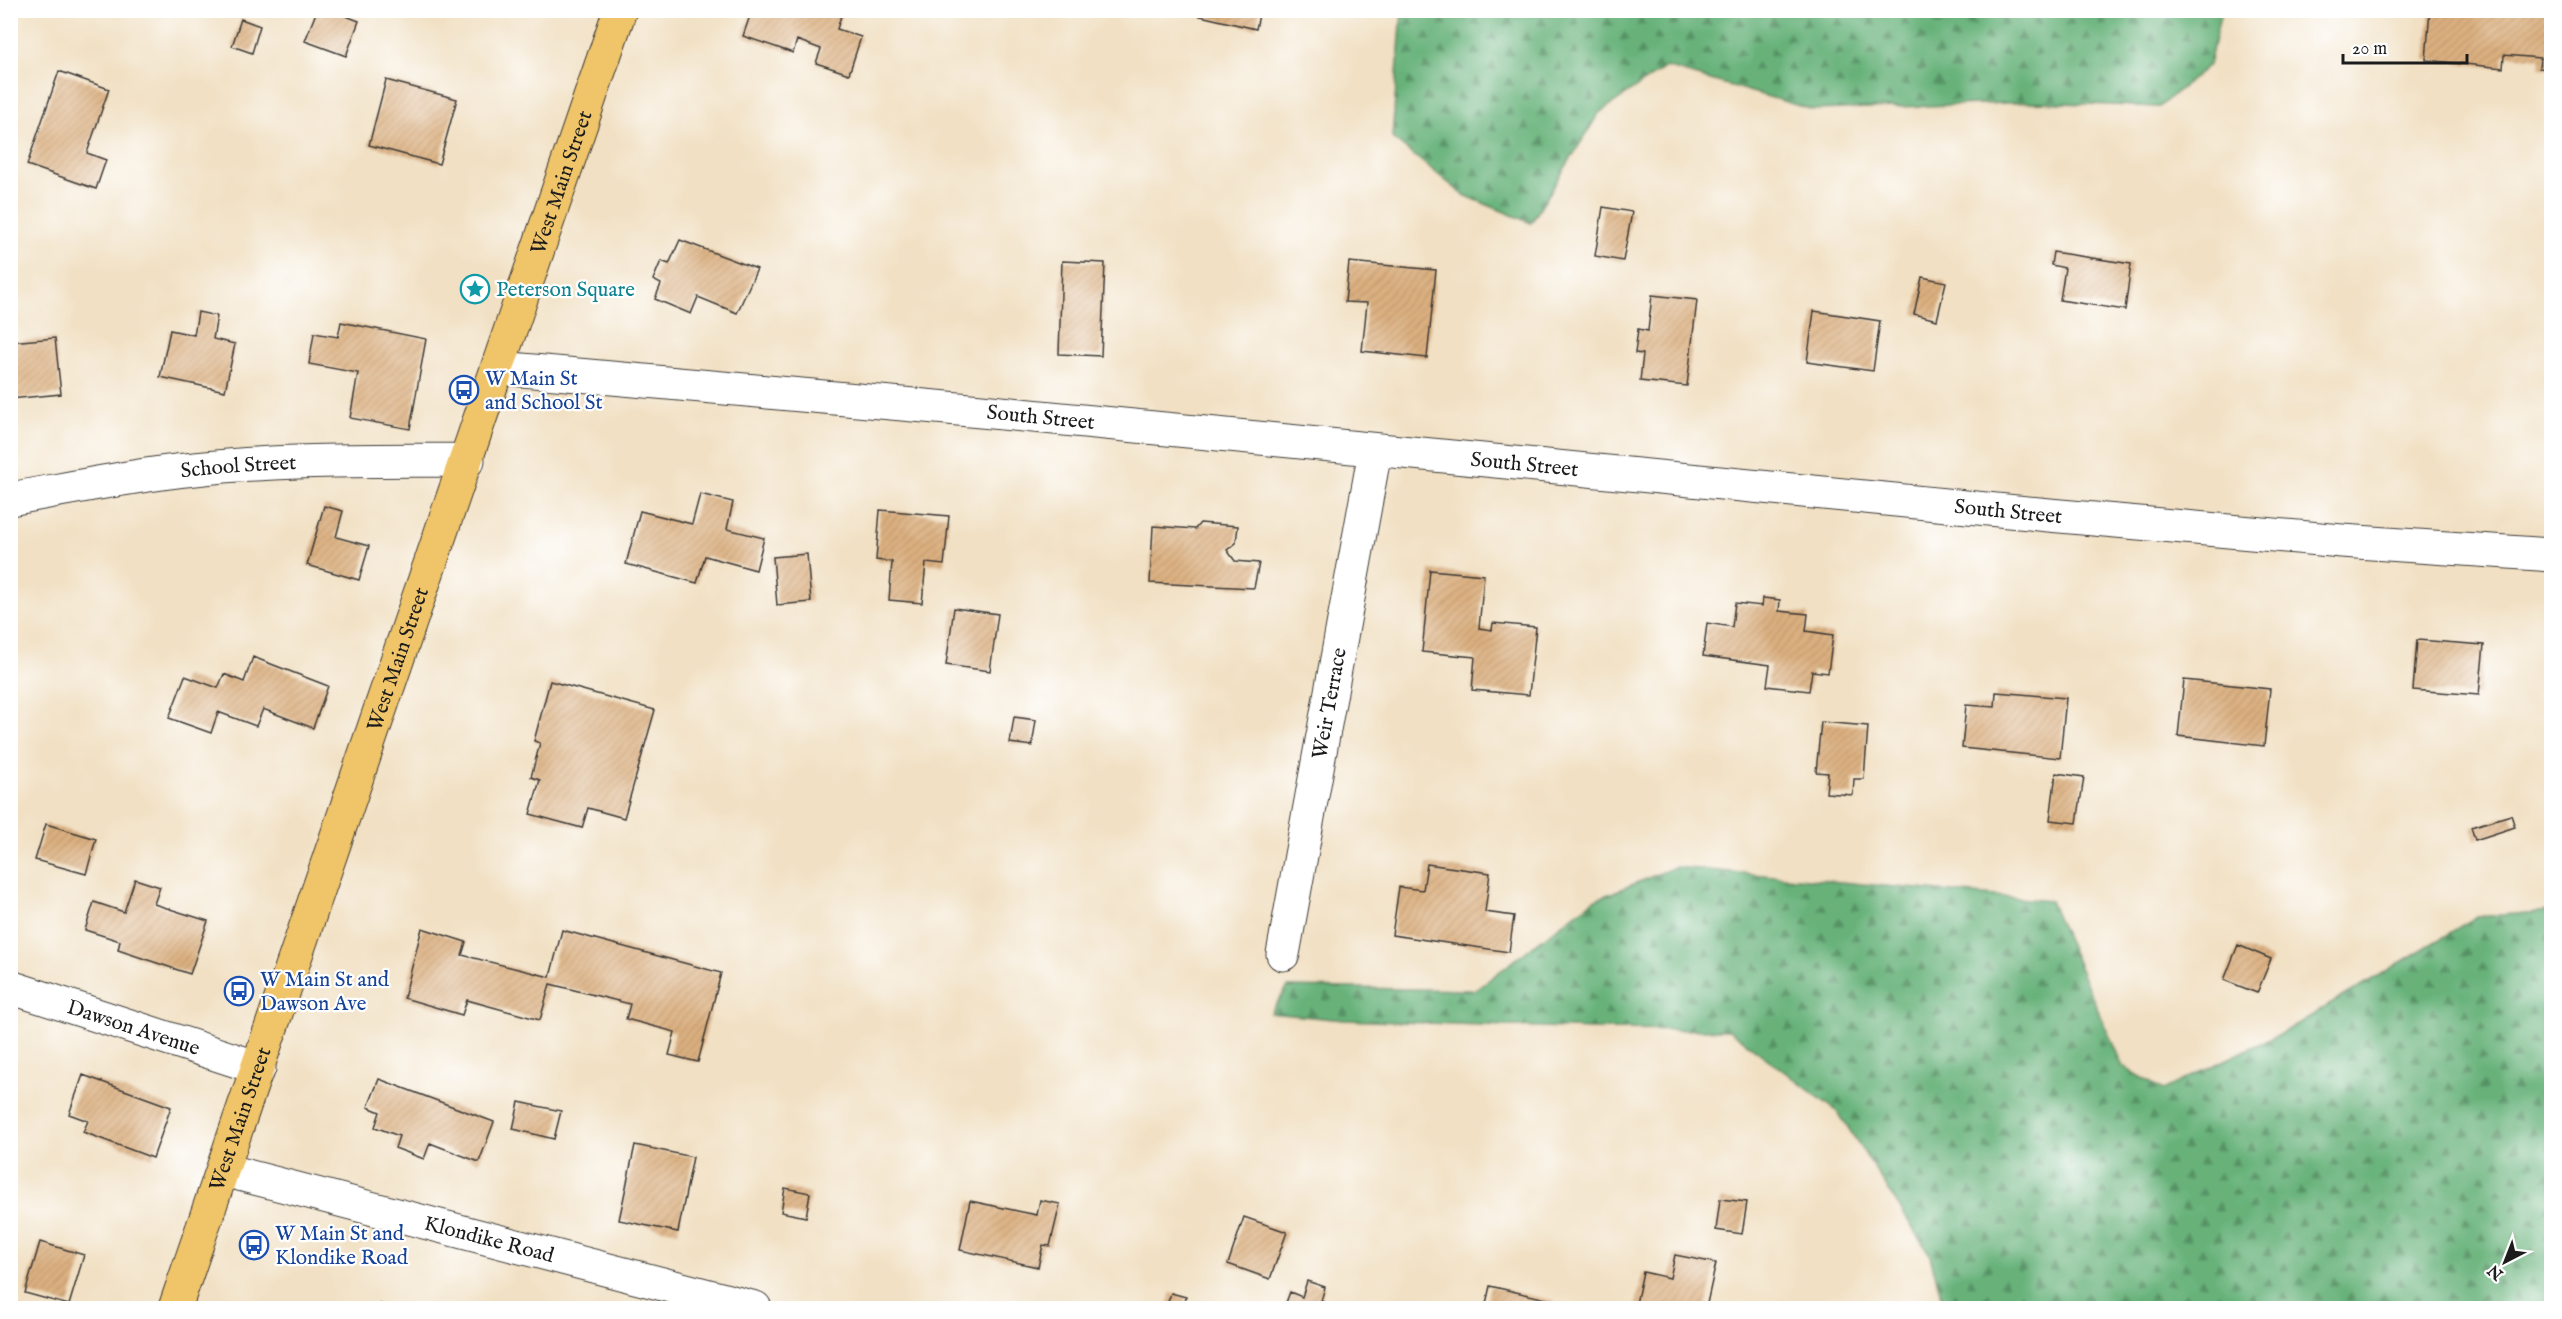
<svg xmlns="http://www.w3.org/2000/svg" width="2562" height="1319" font-family="'IM FELL English',serif">
<style>
.forest{fill:url(#forest-firs);stroke:#42674b;stroke-width:1.5}
.building{fill:url(#building-hatch)}
.lines{fill:none;stroke-linecap:round;stroke-linejoin:round}
.minor-casing{stroke:#3c3935;stroke-width:35}
.major-casing{stroke:#3c3935;stroke-width:35}
.minor{stroke:#fff;stroke-width:33}
.major{stroke:#f0c469;stroke-width:33}
.labels{text-anchor:middle;stroke-width:4.5;stroke-linejoin:round;paint-order:stroke}
.street-label{font-size:21px;fill:#1c1c1c;stroke:#fff}
.culture-label{font-size:21px;fill:#0d838f;stroke:#fff;text-anchor:start}
.transit-label{font-size:21px;fill:#164399;stroke:#fff;text-anchor:start}
</style>
<defs>
<pattern id="forest-firs" width="22" height="20" patternUnits="userSpaceOnUse" patternTransform="scale(1.5)"><rect width="22" height="20" fill="#68b27a"/><path d="M5 1l3.5 6h-7zM16 11l3.5 6h-7z" fill="#559063"/></pattern>
<pattern id="building-hatch" width="6" height="6" patternUnits="userSpaceOnUse" patternTransform="scale(1.5)"><rect width="6" height="6" fill="#dcb080"/><path d="M-1 1l2-2M0 6l6-6M5 7l2-2" fill="none" stroke="#bc976e"/></pattern>
</defs>
<rect width="100%" height="100%" fill="#fff"/>
<filter id="ink" filterUnits="userSpaceOnUse"><feTurbulence type="fractalNoise" baseFrequency=".0167" numOctaves="2"/><feDisplacementMap in="SourceGraphic" scale="12" xChannelSelector="R" yChannelSelector="G"/><feConvolveMatrix kernelMatrix="1 2 1 2 8 2 1 2 1" color-interpolation-filters="sRGB"/></filter>
<filter id="wash" filterUnits="userSpaceOnUse"><feTurbulence type="fractalNoise" baseFrequency=".008" numOctaves="4" result="noise"/><feDisplacementMap in="SourceGraphic" scale="24" xChannelSelector="R" yChannelSelector="G"/><feGaussianBlur stdDeviation="1.35" result="paint"/><feColorMatrix in="noise" values="0 0 0 0 0 0 0 0 0 0 0 0 0 0 0 0 0 1.4 0 .05"/><feComposite in="paint" operator="in"/></filter>
<g filter="url(#wash)">
<rect width="100%" height="100%" fill="#f1e0c3"/>
<path class="forest" d="M 1402,11 L 1402,10 L 2221,11 L 2209,65 L 2159,107 L 2038,102 L 1813,110 L 1666,67 L 1599,113 L 1531,223 L 1464,195 L 1392,138 Z
M 1675,867 L 2050,901 L 2123,1067 L 2163,1090 L 2286,1031 L 2476,917 L 2551,911 L 2551,1308 L 1945,1308 L 1929,1253 L 1838,1112 L 1729,1030 L 1594,1029 L 1344,1020 L 1270,1013 L 1288,987 L 1475,990 L 1594,900 Z"/>
<g id="blocks">
<path class="building" d="M 317,10 L 330,10 L 359,21 L 346,56 L 305,41 Z
M 752,10 L 834,10 L 833,13 L 841,16 L 837,29 L 861,37 L 849,74 L 816,63 L 821,49 L 797,40 L 793,53 L 743,36 Z
M 1175,10 L 1260,10 L 1256,29 Z
M 2430,10 L 2552,10 L 2552,69 L 2539,68 L 2540,58 L 2504,55 L 2503,68 L 2426,60 Z
M 241,19 L 260,26 L 252,53 L 232,46 Z
M 59,71 L 109,89 L 87,153 L 106,160 L 96,189 L 27,165 Z
M 386,80 L 457,99 L 439,164 L 369,145 Z
M 1603,207 L 1632,212 L 1623,261 L 1595,256 Z
M 680,240 L 757,269 L 737,313 L 698,297 L 691,314 L 655,299 L 661,284 L 653,280 L 661,261 L 669,264 Z
M 2053,252 L 2131,264 L 2125,310 L 2060,300 L 2065,268 L 2051,265 Z
M 1062,261 L 1105,263 L 1101,356 L 1059,354 Z
M 1349,262 L 1436,270 L 1427,358 L 1362,351 L 1367,303 L 1345,302 Z
M 10,272 L 13,272 L 15,294 L 10,294 Z
M 1922,277 L 1946,282 L 1937,320 L 1914,314 Z
M 1652,295 L 1697,300 L 1687,386 L 1640,381 L 1643,354 L 1635,353 L 1638,329 L 1648,331 Z
M 1814,311 L 1880,321 L 1873,371 L 1807,362 Z
M 198,312 L 217,316 L 213,339 L 235,344 L 225,391 L 160,377 L 170,330 L 194,335 Z
M 341,322 L 426,339 L 410,429 L 350,418 L 358,373 L 309,364 L 314,333 L 338,337 Z
M 55,338 L 61,394 L 10,399 L 10,342 Z
M 700,494 L 733,502 L 727,529 L 764,538 L 756,570 L 705,556 L 697,583 L 626,564 L 640,511 L 692,524 Z
M 324,506 L 343,511 L 336,537 L 369,546 L 359,580 L 307,565 Z
M 880,510 L 949,516 L 944,565 L 926,563 L 922,603 L 889,600 L 892,562 L 876,560 Z
M 1200,523 L 1238,526 L 1236,543 L 1227,550 L 1235,561 L 1259,563 L 1254,588 L 1150,583 L 1153,526 L 1195,529 Z
M 807,554 L 811,602 L 777,605 L 773,557 Z
M 1430,570 L 1484,575 L 1479,628 L 1492,630 L 1493,623 L 1536,627 L 1529,695 L 1472,690 L 1475,657 L 1422,652 Z
M 1763,598 L 1780,600 L 1779,611 L 1808,614 L 1806,631 L 1833,635 L 1828,673 L 1812,671 L 1809,691 L 1767,686 L 1770,665 L 1703,656 L 1707,623 L 1732,627 L 1735,603 L 1762,606 Z
M 954,608 L 998,614 L 990,671 L 946,665 Z
M 2417,640 L 2484,645 L 2479,695 L 2413,690 Z
M 253,657 L 328,686 L 313,728 L 263,709 L 256,726 L 218,712 L 211,733 L 169,718 L 185,676 L 218,688 L 224,674 L 244,682 Z
M 2184,680 L 2270,689 L 2264,746 L 2178,736 Z
M 550,681 L 655,710 L 624,818 L 588,808 L 582,828 L 530,814 L 540,780 L 531,777 L 540,743 L 534,741 Z
M 1996,692 L 2066,698 L 2060,758 L 1962,748 L 1966,705 L 1995,707 Z
M 1014,717 L 1036,720 L 1032,746 L 1010,743 Z
M 1821,722 L 1868,726 L 1864,779 L 1854,779 L 1853,795 L 1826,793 L 1828,773 L 1816,772 Z
M 2056,773 L 2084,777 L 2077,823 L 2050,820 Z
M 2511,815 L 2515,827 L 2475,840 L 2471,827 Z
M 46,824 L 96,839 L 86,874 L 35,860 Z
M 1427,864 L 1490,873 L 1485,912 L 1514,916 L 1509,952 L 1392,935 L 1399,887 L 1423,890 Z
M 135,879 L 160,887 L 154,904 L 208,921 L 190,974 L 118,950 L 120,941 L 85,930 L 94,902 L 124,912 Z
M 422,928 L 466,942 L 462,955 L 550,977 L 562,930 L 721,973 L 698,1062 L 669,1055 L 675,1032 L 626,1019 L 630,1004 L 550,984 L 540,1020 L 467,1000 L 462,1015 L 404,998 Z
M 2238,945 L 2271,959 L 2257,993 L 2224,980 Z
M 83,1075 L 171,1107 L 153,1158 L 83,1132 L 88,1121 L 69,1114 Z
M 379,1079 L 494,1122 L 479,1162 L 430,1143 L 424,1159 L 395,1148 L 399,1136 L 375,1127 L 380,1112 L 368,1107 Z
M 519,1102 L 561,1111 L 554,1139 L 513,1129 Z
M 635,1145 L 693,1157 L 678,1232 L 619,1220 Z
M 785,1188 L 810,1193 L 806,1217 L 781,1212 Z
M 1720,1199 L 1747,1202 L 1742,1234 L 1716,1230 Z
M 1040,1200 L 1060,1204 L 1050,1246 L 1043,1245 L 1038,1267 L 960,1250 L 970,1201 L 1037,1215 Z
M 1244,1217 L 1287,1232 L 1270,1279 L 1228,1264 Z
M 40,1242 L 84,1255 L 69,1305 L 25,1293 Z
M 1675,1255 L 1716,1263 L 1706,1308 L 1635,1308 L 1643,1272 L 1670,1278 Z
M 1307,1281 L 1325,1287 L 1321,1301 L 1340,1308 L 1284,1308 L 1290,1292 L 1302,1297 Z
M 1490,1286 L 1555,1301 L 1554,1308 L 1485,1308 Z
M 1171,1293 L 1186,1297 L 1183,1308 L 1166,1308 Z
M 348,1303 L 361,1308 L 346,1308 Z
M 380,1304 L 393,1308 L 378,1308 Z"/>
</g>
</g>
<g filter="url(#ink)">
<use href="#blocks" fill-opacity="0" stroke="#3c3935" stroke-width="1.5"/>
<g class="lines">
<g class="minor-casing">
<g id="minor">
<path id="s1" d="M 499,368 L 981,411 L 2049,515 L 2342,541 L 2552,555"/>
<path id="s2" d="M 10,499 C 72,488 133,475 195,469 C 285,459 377,461 468,460"/>
<path id="s3" d="M 1283,954 L 1375,451"/>
<path id="s4" d="M 10,987 L 259,1068"/>
<path id="s5" d="M 224,1170 L 755,1308"/>
</g>
</g>
<g class="major-casing">
<g id="major">
<path id="s6" d="M 175,1308 L 620,10"/>
</g>
</g>
<use href="#minor" class="minor"/>
<use href="#major" class="major"/>
</g>
</g>
<defs>
<g id="sight-ring" transform="scale(1.5)"><circle r="9.5" fill="#fff" stroke="#0f9aa8" stroke-width="1.5"/><path d="M0-6L1.8-2.2L6-1.7L2.9 1.2L3.7 5.4L0 3.3L-3.7 5.4L-2.9 1.2L-6-1.7L-1.8-2.2Z" fill="#0f9aa8"/></g>
<g id="bus-ring" transform="scale(1.5)"><circle r="9.5" fill="#fff" stroke="#1a4fb4" stroke-width="1.5"/><path d="M-5-6H5V4H4V6H2V4H-2V6H-4V4H-5ZM-3.5-4V0h7V-4ZM-3.5 1.2v1.5H-2V1.2ZM2 1.2v1.5H3.5V1.2Z" fill="#1a4fb4"/></g>
</defs>
<g fill-rule="evenodd">
<use href="#sight-ring" x="475" y="289"/>
<use href="#bus-ring" x="464" y="390"/>
<use href="#bus-ring" x="239" y="991"/>
<use href="#bus-ring" x="254" y="1245"/>
</g>
<g class="labels">
<g class="street-label">
<text dy="7" stroke="none"><textPath href="#s6" startOffset="1190">West Main Street</textPath></text>
<text dy="7" stroke="none"><textPath href="#s1" startOffset="544">South Street</textPath></text>
<text dy="7" stroke="none"><textPath href="#s1" startOffset="1030">South Street</textPath></text>
<text dy="7" stroke="none"><textPath href="#s2" startOffset="231">School Street</textPath></text>
<text dy="7" stroke="none"><textPath href="#s1" startOffset="1516">South Street</textPath></text>
<text dy="7" stroke="none"><textPath href="#s6" startOffset="686">West Main Street</textPath></text>
<text dy="7" stroke="none"><textPath href="#s3" startOffset="255">Weir Terrace</textPath></text>
<text dy="7" stroke="none"><textPath href="#s4" startOffset="130">Dawson Avenue</textPath></text>
<text dy="7" stroke="none"><textPath href="#s6" startOffset="200">West Main Street</textPath></text>
<text dy="7" stroke="none"><textPath href="#s5" startOffset="274">Klondike Road</textPath></text>
</g>
<g class="culture-label">
<text x="496" y="296">Peterson Square</text>
</g>
<g class="transit-label">
<text x="485" y="385">W Main St<tspan x="485" dy="24">and School St</tspan></text>
<text x="260" y="986">W Main St and<tspan x="260" dy="24">Dawson Ave</tspan></text>
<text x="275" y="1240">W Main St and<tspan x="275" dy="24">Klondike Road</tspan></text>
</g>
</g>
<rect width="2562" height="1319" fill="none" stroke="#fff" stroke-width="36"/>
<g transform="translate(2505 1262) rotate(222)" stroke="#ffffff" stroke-width="4.5" paint-order="stroke">
<path d="M0-4.5L10 22L0 15L-10 22Z" fill="#1c1c1c"/>
<text y="-9" font-size="16" font-weight="bold" text-anchor="middle" fill="#1c1c1c">N</text>
</g>
<path d="M2343 54v9h124v-9" fill="none" stroke="#1c1c1c" stroke-width="3"/>
<text x="2352" y="54" font-size="18" fill="#1c1c1c" stroke="#ffffff" stroke-width="4.5" paint-order="stroke">20 m</text>
</svg>
